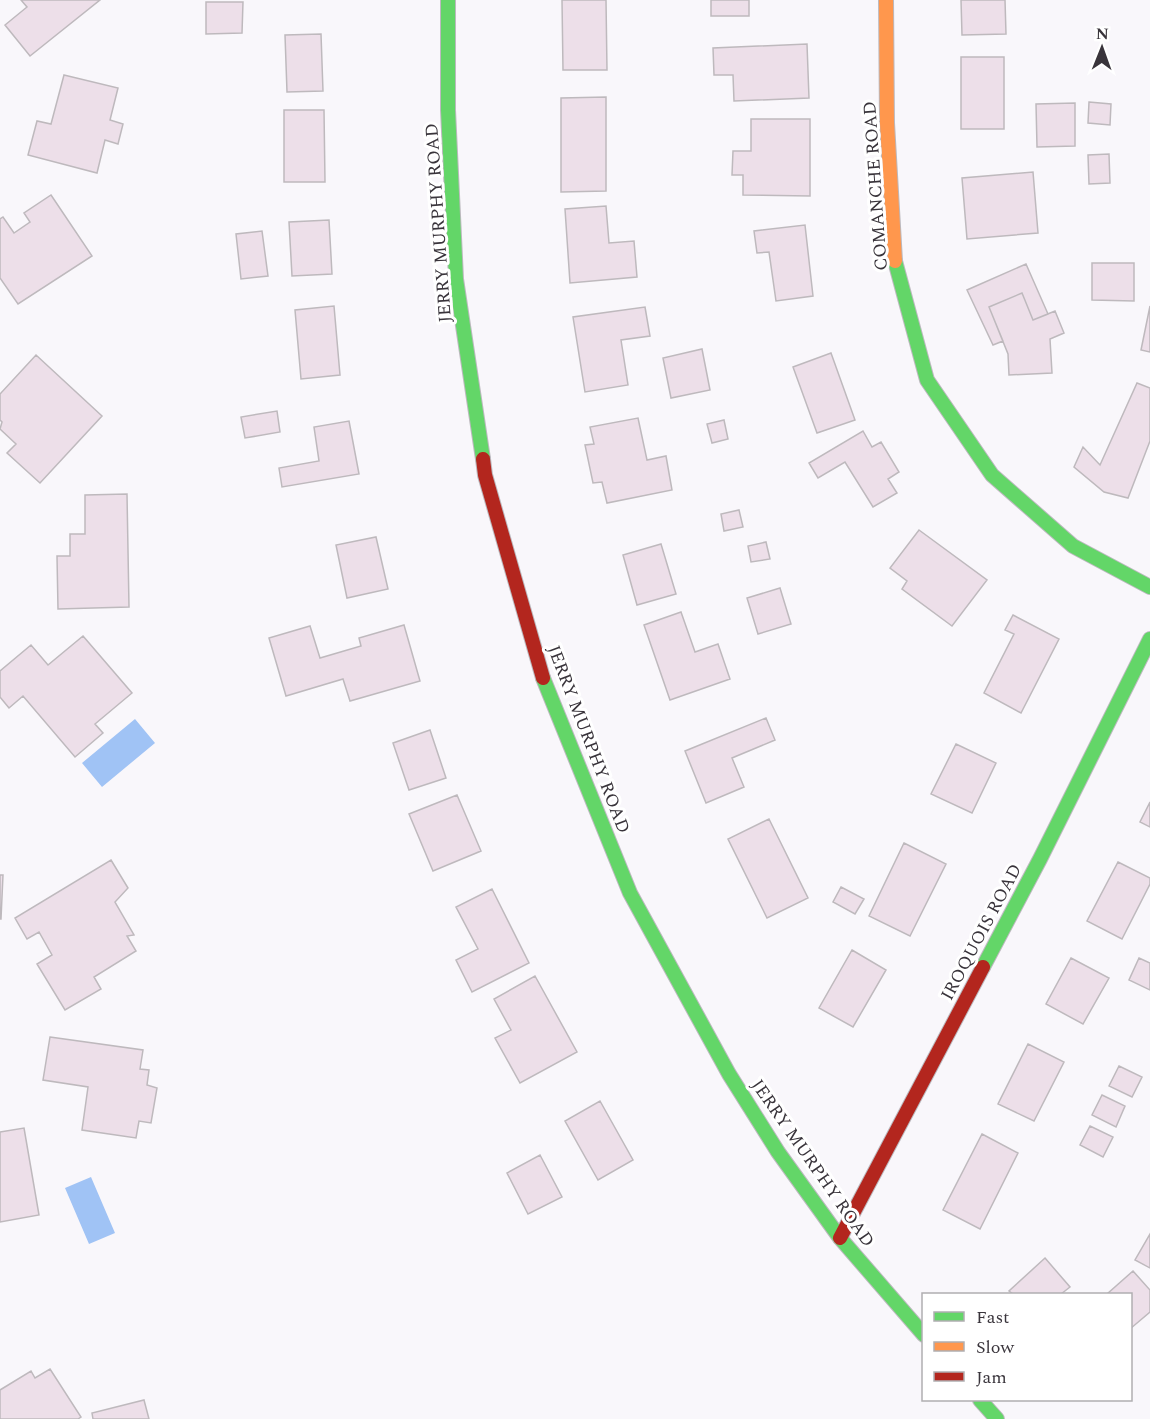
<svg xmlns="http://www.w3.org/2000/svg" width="1150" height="1419" font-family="Spectral,serif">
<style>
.water{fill:#a0c3f5}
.building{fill:#eddfe9;stroke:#beb9bd;stroke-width:1.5}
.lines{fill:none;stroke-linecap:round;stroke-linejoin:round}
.fast-casing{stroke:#bcb9be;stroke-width:16}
.slow-casing{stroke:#bcb9be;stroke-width:16}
.jam-casing{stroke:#bcb9be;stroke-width:16}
.fast{stroke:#63d668;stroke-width:14}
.slow{stroke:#ff974d;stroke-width:14}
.jam{stroke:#b3261e;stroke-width:14}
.labels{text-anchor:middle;stroke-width:6;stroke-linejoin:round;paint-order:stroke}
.street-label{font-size:18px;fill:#39343b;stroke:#fff}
</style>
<rect width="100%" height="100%" fill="#f9f7fb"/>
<path class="water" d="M 135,719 L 155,743 L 102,787 L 82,763 Z
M 91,1177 L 115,1233 L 89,1244 L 65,1188 Z"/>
<path class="building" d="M 21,0 L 100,0 L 30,56 L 5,25 L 27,7 Z
M 562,0 L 606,0 L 607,70 L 563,70 Z
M 711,0 L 749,0 L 749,16 L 711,16 Z
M 961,0 L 1005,0 L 1006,34 L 962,35 Z
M 206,2 L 243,2 L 242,33 L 206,34 Z
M 321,34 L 323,91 L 287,92 L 285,35 Z
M 807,44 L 809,98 L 734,101 L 733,75 L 714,75 L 713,48 Z
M 961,57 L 1004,57 L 1004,129 L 961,129 Z
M 64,75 L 118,88 L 110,120 L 123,124 L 118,144 L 105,140 L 97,173 L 28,155 L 37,121 L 51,124 Z
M 606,97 L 606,191 L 561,192 L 561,98 Z
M 1089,102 L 1111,104 L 1110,125 L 1088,123 Z
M 1075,103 L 1075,146 L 1037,147 L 1036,104 Z
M 284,110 L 324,110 L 325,182 L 284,182 Z
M 751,119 L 810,119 L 810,196 L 743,195 L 743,175 L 732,175 L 733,151 L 751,151 Z
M 1109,154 L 1110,183 L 1089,184 L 1088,155 Z
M 1033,172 L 1038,233 L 967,239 L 962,178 Z
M 51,195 L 92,256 L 18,304 L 0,278 L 0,219 L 3,217 L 14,233 L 30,222 L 24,213 Z
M 606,206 L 609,243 L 634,241 L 637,277 L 570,283 L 565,209 Z
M 329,220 L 332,274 L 292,276 L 289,222 Z
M 805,225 L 813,296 L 776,301 L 769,252 L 757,253 L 754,231 Z
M 262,231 L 268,276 L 241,279 L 236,234 Z
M 1092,263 L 1134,263 L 1134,301 L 1092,300 Z
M 1026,264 L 1048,314 L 1033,320 L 1022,293 L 989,307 L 1003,341 L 993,345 L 967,290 Z
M 1022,293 L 1033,320 L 1055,311 L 1064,333 L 1050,339 L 1052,373 L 1009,375 L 1008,354 L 989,307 Z
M 334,306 L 340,375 L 301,379 L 295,310 Z
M 1150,306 L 1150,352 L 1141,350 Z
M 645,307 L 650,336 L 621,340 L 628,385 L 585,392 L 573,317 Z
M 702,349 L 710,390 L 671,398 L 663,358 Z
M 831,353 L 855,420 L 817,433 L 793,367 Z
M 36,355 L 102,416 L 40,483 L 7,453 L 16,444 L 0,429 L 2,422 L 0,420 L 0,394 Z
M 1137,383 L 1150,388 L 1150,441 L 1128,498 L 1104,492 L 1074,467 L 1083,447 L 1100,465 Z
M 277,411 L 280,432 L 245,438 L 241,417 Z
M 638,418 L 647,460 L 666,456 L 672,490 L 607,503 L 602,482 L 593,483 L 585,445 L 594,444 L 590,427 Z
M 724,420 L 728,439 L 712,443 L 707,424 Z
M 349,421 L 359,474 L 282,487 L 279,468 L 319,461 L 314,427 Z
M 863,431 L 872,447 L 881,442 L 899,472 L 888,479 L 897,493 L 873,507 L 845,462 L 818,478 L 809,463 Z
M 127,494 L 129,607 L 58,609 L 57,556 L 70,556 L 70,534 L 85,534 L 85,495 Z
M 739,510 L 743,527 L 724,531 L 721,514 Z
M 919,530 L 987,580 L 952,626 L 902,589 L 907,581 L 890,568 Z
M 376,537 L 388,589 L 347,598 L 336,545 Z
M 766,542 L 770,559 L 751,562 L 748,546 Z
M 661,544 L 676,594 L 637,605 L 623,555 Z
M 780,588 L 791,624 L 758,634 L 747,598 Z
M 681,612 L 695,652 L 718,644 L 730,679 L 670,700 L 644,625 Z
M 1013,615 L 1059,639 L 1021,713 L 984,693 L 1014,634 L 1005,630 Z
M 404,625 L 420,681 L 350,701 L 343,679 L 286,696 L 269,638 L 310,626 L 320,658 L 361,646 L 359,638 Z
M 83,636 L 132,693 L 95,724 L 103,733 L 75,757 L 23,696 L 9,708 L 0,697 L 0,671 L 31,645 L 48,665 Z
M 766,718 L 775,740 L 732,758 L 744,787 L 706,803 L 685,751 Z
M 430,730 L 446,778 L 409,790 L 393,743 Z
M 956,744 L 996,763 L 972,813 L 931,794 Z
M 457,795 L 481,851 L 433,871 L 409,814 Z
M 1150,802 L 1150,827 L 1140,822 Z
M 769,819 L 808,898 L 767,918 L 728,839 Z
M 904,843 L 946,864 L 910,936 L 869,916 Z
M 111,860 L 128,888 L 115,902 L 134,935 L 127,936 L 136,951 L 94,977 L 101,989 L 65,1010 L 37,964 L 52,955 L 39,932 L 27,939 L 15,918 Z
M 1118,862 L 1150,878 L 1150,884 L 1122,939 L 1087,921 Z
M 0,875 L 3,875 L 1,919 L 0,919 Z
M 841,887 L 864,899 L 855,914 L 833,902 Z
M 492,889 L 529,963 L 472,992 L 456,960 L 478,949 L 456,907 Z
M 852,950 L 886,970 L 853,1027 L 819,1008 Z
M 1071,958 L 1109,978 L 1083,1024 L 1046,1004 Z
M 1139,958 L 1150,963 L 1150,990 L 1129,980 Z
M 535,976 L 577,1052 L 520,1083 L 495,1038 L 511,1030 L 494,999 Z
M 50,1037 L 143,1050 L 140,1069 L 149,1070 L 147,1085 L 157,1088 L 151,1123 L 139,1121 L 136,1138 L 82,1130 L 88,1087 L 43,1080 Z
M 1028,1044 L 1064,1062 L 1034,1121 L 998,1104 Z
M 1119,1066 L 1142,1077 L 1132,1097 L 1109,1086 Z
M 1102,1095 L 1125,1106 L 1116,1127 L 1092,1115 Z
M 600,1101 L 633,1160 L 598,1180 L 565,1121 Z
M 1090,1126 L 1113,1137 L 1103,1157 L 1080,1145 Z
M 24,1128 L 39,1215 L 0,1222 L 0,1132 Z
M 982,1134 L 1018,1153 L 980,1229 L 943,1210 Z
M 540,1155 L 562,1197 L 528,1214 L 507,1173 Z
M 1150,1234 L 1150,1268 L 1135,1260 Z
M 1045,1258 L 1070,1287 L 1061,1294 L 1013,1294 L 1009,1291 Z
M 1133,1271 L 1150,1290 L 1150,1312 L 1130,1329 L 1130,1294 L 1107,1294 Z
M 50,1369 L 81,1417 L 78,1419 L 0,1419 L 0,1390 L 31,1371 L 35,1378 Z
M 144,1400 L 149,1419 L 93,1419 L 92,1413 Z"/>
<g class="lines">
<g class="fast-casing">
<path id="fast" d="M 448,0 L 448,110 L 456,279 L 483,459
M 895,261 L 927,380 L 992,475 L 1073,546 L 1150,587
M 543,678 L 630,893 L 729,1074 L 778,1152 L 840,1238 L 924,1335
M 983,967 L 1040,859 L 1150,639
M 980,1400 L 997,1419"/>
</g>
<g class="slow-casing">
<path id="slow" d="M 886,0 L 887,123 L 895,261"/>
</g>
<g class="jam-casing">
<path id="jam" d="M 483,459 L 485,475 L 543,678
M 840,1238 L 983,967"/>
</g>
<use href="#fast" class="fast"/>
<use href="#slow" class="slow"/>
<use href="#jam" class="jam"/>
</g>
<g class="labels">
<g class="street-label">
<text transform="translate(875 186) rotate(-94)" y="6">COMANCHE ROAD</text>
<text transform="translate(438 223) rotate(-94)" y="6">JERRY MURPHY ROAD</text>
<text transform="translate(589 739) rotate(69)" y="6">JERRY MURPHY ROAD</text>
<text transform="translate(981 932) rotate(-62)" y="6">IROQUOIS ROAD</text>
<text transform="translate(813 1163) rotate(55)" y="6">JERRY MURPHY ROAD</text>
</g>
</g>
<rect x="922" y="1293" width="210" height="108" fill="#ffffff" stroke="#b0aeb1" stroke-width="1.5"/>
<rect x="934" y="1312" width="30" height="9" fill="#63d668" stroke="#b0aeb1" stroke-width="1.5"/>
<text x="976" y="1323" font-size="18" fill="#39343b">Fast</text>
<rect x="934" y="1342" width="30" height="9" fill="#ff974d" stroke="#b0aeb1" stroke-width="1.5"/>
<text x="976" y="1353" font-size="18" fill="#39343b">Slow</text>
<rect x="934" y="1372" width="30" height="9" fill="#b3261e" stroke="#b0aeb1" stroke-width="1.5"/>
<text x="976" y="1383" font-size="18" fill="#39343b">Jam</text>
<g transform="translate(1102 48) rotate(1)" stroke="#ffffff" stroke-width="4.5" paint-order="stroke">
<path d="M0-4.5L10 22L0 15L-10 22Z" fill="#39343b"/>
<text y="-9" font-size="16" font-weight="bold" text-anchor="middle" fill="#39343b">N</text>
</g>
</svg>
